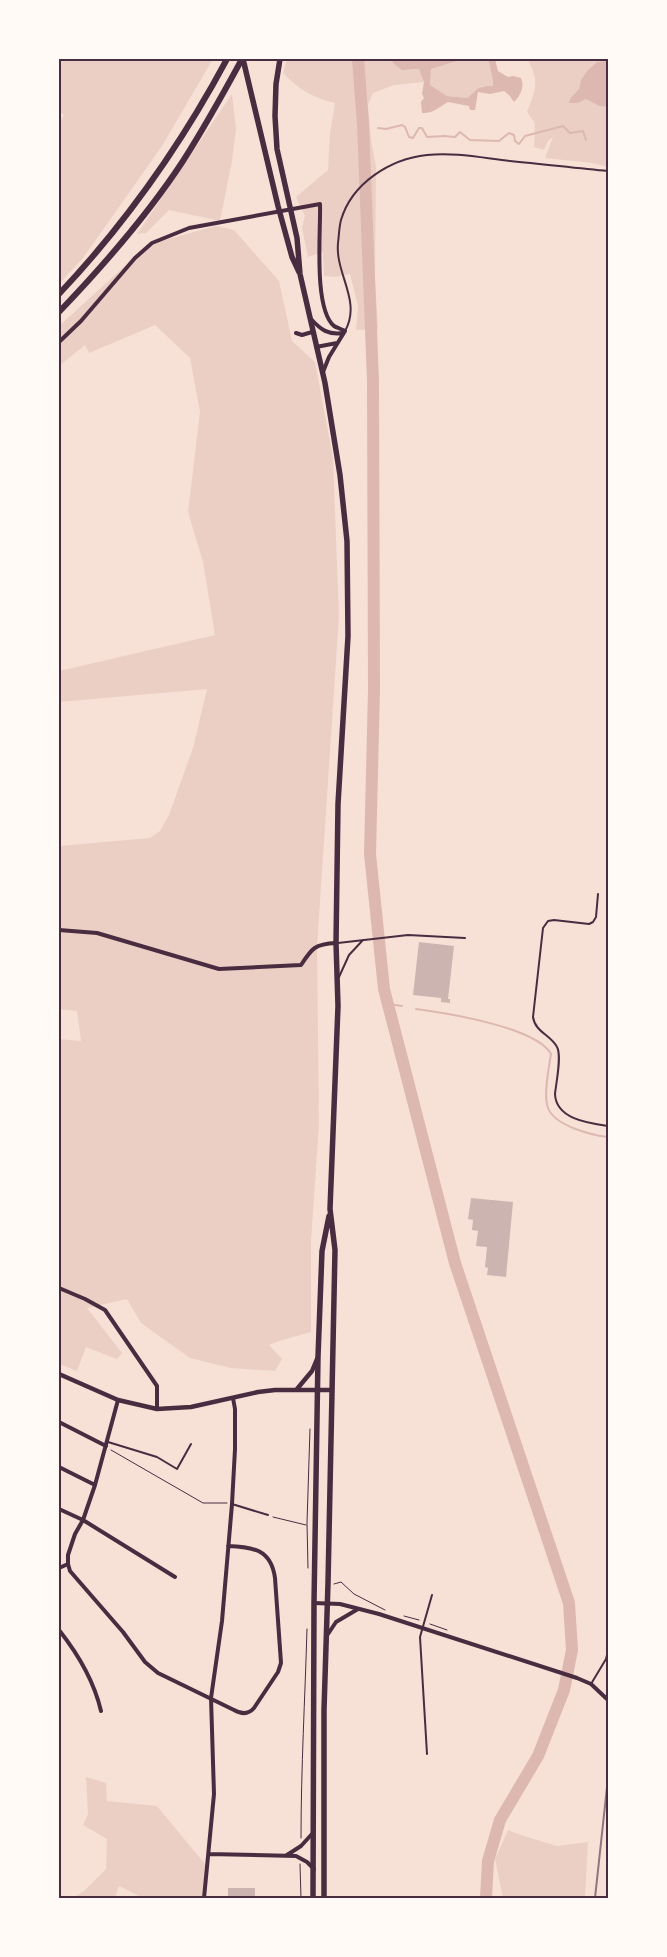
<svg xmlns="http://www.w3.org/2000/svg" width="667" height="1957" font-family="'Work Sans',sans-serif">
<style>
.green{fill:#ebcfc5}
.water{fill:#dcb8b0}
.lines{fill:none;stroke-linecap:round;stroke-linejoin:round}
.stream{stroke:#dcb8b0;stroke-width:2}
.river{stroke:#dcb8b0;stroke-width:12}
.building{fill:#ccb4b1}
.path{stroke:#4a2c40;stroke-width:1}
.service{stroke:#4a2c40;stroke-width:2}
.minor{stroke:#4a2c40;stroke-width:4}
.tertiary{stroke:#4a2c40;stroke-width:4.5}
.primary{stroke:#4a2c40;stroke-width:5.5}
.trunk{stroke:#4a2c40;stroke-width:6}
.rail{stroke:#8f747c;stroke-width:2}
.neatline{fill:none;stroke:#4a2c40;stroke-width:2}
</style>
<rect width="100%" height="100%" fill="#f7e1d7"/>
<path class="green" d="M 59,59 L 213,59 L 162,146 L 83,258 L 59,284 L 59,123 L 64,115 L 59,112 Z
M 287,59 L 391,59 L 393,63 L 410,70 L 419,69 L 424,82 L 394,85 L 373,93 L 368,105 L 371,140 L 376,167 L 375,278 L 378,329 L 356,330 L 358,306 L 350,274 L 335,277 L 324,276 L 323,252 L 308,257 L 302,228 L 305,216 L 296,197 L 328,170 L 330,133 L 335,103 C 311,97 300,90 283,73 Z
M 464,59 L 488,59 L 493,80 L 493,87 L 482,86 L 468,98 L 447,96 L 430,85 L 431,69 Z
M 527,59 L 608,59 L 608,61 L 581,80 L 579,89 L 569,102 L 578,103 L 586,99 L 599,106 L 608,107 L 608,167 L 592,163 L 545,158 L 553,137 L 548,141 L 544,150 L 534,147 L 535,123 L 527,112 C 536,89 540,81 527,59 Z
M 232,94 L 236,129 L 232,161 L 220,221 L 169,210 L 146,233 L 137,234 Z
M 216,226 L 234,230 L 279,281 L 292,341 L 315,362 L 333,458 L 339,616 L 317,947 L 319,1124 L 311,1241 L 311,1332 L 279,1341 L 269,1345 L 282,1359 L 275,1371 L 231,1368 L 190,1358 L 141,1323 L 127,1299 L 87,1308 L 122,1353 L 117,1359 L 86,1347 L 77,1371 L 59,1364 L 59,1039 L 81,1041 L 77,1011 L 59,1009 L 59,846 L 150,838 L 160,831 L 169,815 L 193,748 L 207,689 L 59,702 L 59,671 L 215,635 L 203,562 L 188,512 L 200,412 L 190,358 L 155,325 L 89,353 L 85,345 L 59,366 L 59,326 L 138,254 L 161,241 Z
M 86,1777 L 106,1783 L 107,1801 L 157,1806 L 205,1864 L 203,1898 L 143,1898 L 119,1886 L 115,1898 L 73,1898 L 84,1891 L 106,1869 L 107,1839 L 83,1825 L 88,1814 Z
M 508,1830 L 521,1835 L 557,1846 L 588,1842 L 585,1898 L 503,1898 L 495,1859 Z"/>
<path class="water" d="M 391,59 L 464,59 L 431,69 L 430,85 L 447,96 L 468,98 C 478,88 478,86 493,86 L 493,80 L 488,59 L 495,59 L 498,71 L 508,77 L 513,76 L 521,78 C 525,87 520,96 514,102 L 509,95 L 504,91 L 490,94 L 478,92 L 475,110 L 470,110 L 469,106 L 448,102 C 439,107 433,114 422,113 L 421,102 L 424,98 L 422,94 L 424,82 L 419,69 L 402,70 L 393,63 Z
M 608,61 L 608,107 L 599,106 L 586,99 L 578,103 L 569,103 L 570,99 L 579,89 L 581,80 L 587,71 L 597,62 Z"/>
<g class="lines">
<path class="stream" d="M 378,128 L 386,129 L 402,125 L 405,127 L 409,137 L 413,138 L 419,128 L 422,128 L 427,137 L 444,136 L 455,137 L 460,132 L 470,140 L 499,141 L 509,133 L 514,135 L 515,141 L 519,144 L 525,136 L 563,126 L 570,133 L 583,131 L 586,140
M 388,1004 L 402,1006
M 416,1009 C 446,1013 536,1027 551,1054 C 549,1067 543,1095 548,1108 C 555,1126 591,1135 608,1137"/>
<path class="river" d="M 358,59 L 363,124 L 373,381 L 374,690 L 370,854 L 384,989 L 455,1263 L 569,1603 L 572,1650 L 564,1690 L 538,1756 L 500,1820 L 488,1861 L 486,1898"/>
</g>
<path class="building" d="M 419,942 L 454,946 L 448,999 L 450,999 L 450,1003 L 441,1002 L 441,998 L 413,995 Z
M 471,1198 L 513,1202 L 506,1277 L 487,1275 L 488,1268 L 485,1267 L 487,1247 L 476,1246 L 478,1231 L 472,1230 L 473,1220 L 468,1219 Z
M 228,1888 L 255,1888 L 255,1898 L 228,1898 Z"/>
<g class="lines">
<path class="path" d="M 111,1450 L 203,1503 L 227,1503
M 273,1517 L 306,1525
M 308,1568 L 307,1523 L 310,1429
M 334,1584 L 341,1582 L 354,1594 L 385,1610
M 404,1616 L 419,1620
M 430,1624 L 447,1630
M 301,1838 C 301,1768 305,1699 307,1629
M 300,1864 L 301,1898"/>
<path class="service" d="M 345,331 C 362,301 335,274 338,243 C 339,236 339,227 341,220 C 352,183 390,159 427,155 C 454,152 483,158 510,161 C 543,164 575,168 608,171
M 598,894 L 596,917 L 593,922 L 589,924 L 554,920 L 548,921 L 543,928 L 533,1017 C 535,1032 551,1035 557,1047 C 562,1056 556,1083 555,1094 C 556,1119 588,1123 608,1126
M 338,943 L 408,935 L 465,938
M 339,977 L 349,955 L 363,940
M 108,1442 L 157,1457 L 177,1469 L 191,1444
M 232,1504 L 268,1515
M 591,1684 L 606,1659 L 608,1651
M 427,1754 L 420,1637 L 432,1595"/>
<path class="minor" d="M 311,319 C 321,330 328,335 343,333
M 296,333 L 302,335 L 312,332
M 59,342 L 81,321 L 135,258 L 152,243 L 189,228 L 320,204 C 321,230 313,308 334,326 C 337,328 342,329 345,331 L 329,357 L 323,372
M 316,347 L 337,343
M 59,930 L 97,933 L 219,969 L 301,965 C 312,948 315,944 336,943
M 59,1288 L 85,1299 L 105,1310 L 157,1386 L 157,1409
M 118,1400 L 95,1485 L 83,1520 L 75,1534 L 68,1555 L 68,1564 L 70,1571 L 123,1632 L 145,1662 L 158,1673 L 234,1710 C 241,1714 248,1715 254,1708 L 278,1672 L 281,1663 L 275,1578 C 271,1549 253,1547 228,1546
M 59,1422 L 106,1446
M 59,1467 L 95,1485
M 59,1509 L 83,1520 L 175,1577
M 59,1568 L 68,1564
M 314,1603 L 340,1604 L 379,1614 L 577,1678 L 591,1684 L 608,1700
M 59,1630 C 78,1654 94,1681 101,1711
M 328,1634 L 336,1622 L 358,1609
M 208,1854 L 296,1856 L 307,1862 L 314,1869
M 287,1855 L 301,1846 L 312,1834
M 204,1898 L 214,1794 L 211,1698 L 222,1621 L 232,1504 L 235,1449 L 235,1409 L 233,1398"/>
<path class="tertiary" d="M 59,1374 L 118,1400 L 157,1409 L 191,1407 L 258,1392 L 275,1390 L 332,1390
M 297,1389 L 312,1371 L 317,1359"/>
<path class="primary" d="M 243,59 L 278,206 L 292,257 L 299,272
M 280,59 L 276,84 L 275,116 L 277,149 L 297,238 L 300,274 L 325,383 L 340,475 L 347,541 L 348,636 L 338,804 L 336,943 L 338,1006 L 330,1209 L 335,1250 L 328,1583 L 324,1710 L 324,1898
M 313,1898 L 314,1603 L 318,1357 L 322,1251 L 329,1216"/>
<path class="trunk" d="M 59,294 C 126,223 181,145 227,59
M 59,312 C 104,265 147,216 183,161 C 204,128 223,94 242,59"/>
<path class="rail" d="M 595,1898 L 608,1778"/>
</g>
<rect width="667" height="1957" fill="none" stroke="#fffaf5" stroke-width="120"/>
<rect x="60" y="60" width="547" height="1837" class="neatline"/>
</svg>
